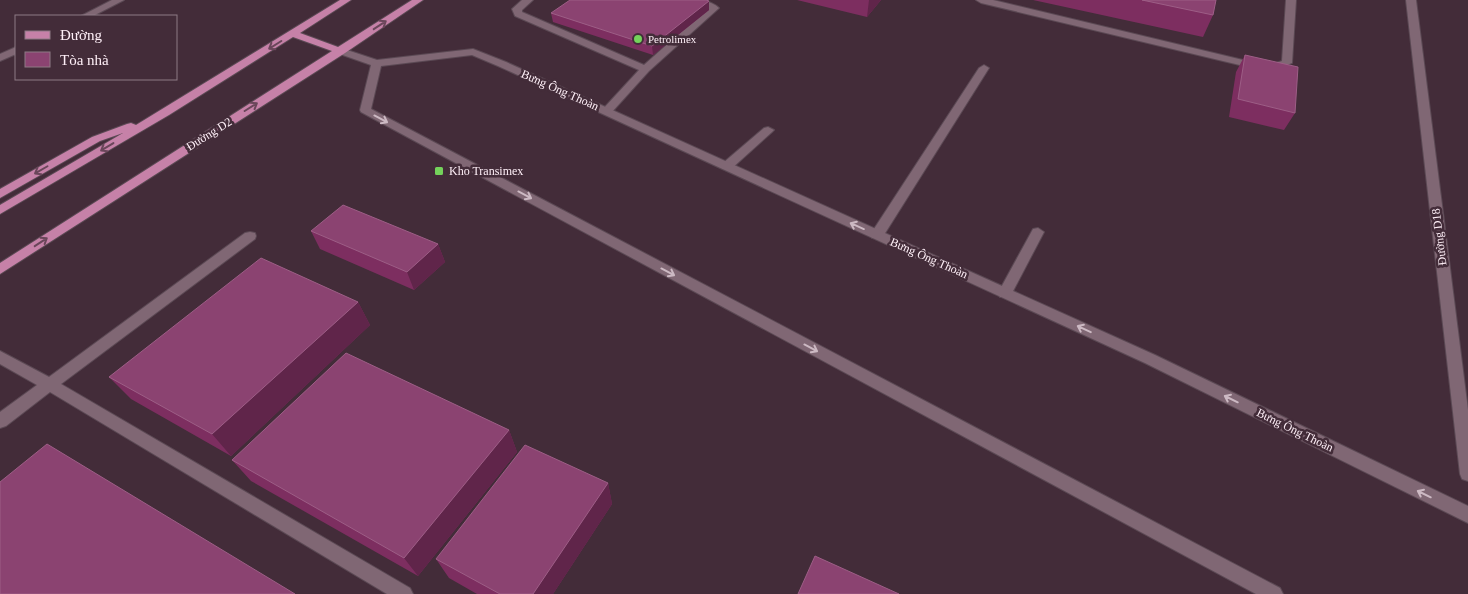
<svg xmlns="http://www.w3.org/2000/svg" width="1468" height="594" font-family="Georgia,serif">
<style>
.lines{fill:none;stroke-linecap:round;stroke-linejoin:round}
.service-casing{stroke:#5b4954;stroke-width:2}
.minor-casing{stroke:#5b4954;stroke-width:2}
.tertiary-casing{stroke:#5b4954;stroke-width:2}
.primary-casing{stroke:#5b4954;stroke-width:2}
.service{fill:#806774;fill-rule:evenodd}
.minor{fill:#806774;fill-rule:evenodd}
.tertiary{fill:#806774;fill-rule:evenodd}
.primary{fill:#c681a8;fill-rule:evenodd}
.wall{fill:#7d2e60}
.shaded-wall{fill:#60254a}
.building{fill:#8b4371;stroke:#9d5e86}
.oneway{stroke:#6a465a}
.oneway2{stroke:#ccb9c3}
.poi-dot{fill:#74d25b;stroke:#432c39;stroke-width:2}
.labels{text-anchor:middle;stroke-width:5;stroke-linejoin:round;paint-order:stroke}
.far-poi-label{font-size:11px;fill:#feeff7;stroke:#432c39;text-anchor:start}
.street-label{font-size:12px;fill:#feeff7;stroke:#432c39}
.poi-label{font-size:12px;fill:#feeff7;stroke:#432c39;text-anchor:start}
</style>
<rect width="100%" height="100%" fill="#432c39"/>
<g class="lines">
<g class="service-casing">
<path id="service" d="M 112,0 L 124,0 L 93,16 L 81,16 Z
M 522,0 L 533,0 L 522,10 L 522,12 L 644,65 L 708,8 L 689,0 C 701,0 710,0 719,8 L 649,71 L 611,113 L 603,113 L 602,111 L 603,109 L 639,70 L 515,16 L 512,9 Z
M 976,0 L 993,0 L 1268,66 L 1282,61 L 1286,0 L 1296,0 L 1292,63 L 1269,72 L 981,3 Z
M 16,47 L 16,54 L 0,61 L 0,54 Z
M 984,65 L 989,68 L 882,238 L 872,238 L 871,235 L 872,232 L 979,68 Z
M 768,127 L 774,130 L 772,132 L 731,169 L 723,169 L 721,166 L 723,163 L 764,128 Z
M 1038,228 L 1044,232 L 1012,293 L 1010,297 L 1000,297 L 998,293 L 1033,229 Z
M 250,232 L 255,233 L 256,236 L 255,239 L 61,384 L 410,588 L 413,594 L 387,594 L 50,392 L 6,426 L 0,428 L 0,412 L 37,385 L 0,364 L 0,351 L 49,377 L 245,233 Z"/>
</g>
<g class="minor-casing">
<path id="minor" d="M 1406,0 L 1416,0 L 1468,410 L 1468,481 L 1462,479 L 1460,474 Z"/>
</g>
<g class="tertiary-casing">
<path id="tertiary" d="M 341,48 L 377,60 L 473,49 L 506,62 L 1155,355 L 1468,506 L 1468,523 L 1145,363 L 498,66 L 472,55 L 381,66 L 371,109 L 1280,588 L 1283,594 L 1256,594 L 361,112 L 360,110 L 371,65 L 337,53 L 336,51 Z"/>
</g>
<g class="primary-casing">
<path id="primary" d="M 340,0 L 351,0 L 300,33 L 338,47 L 412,0 L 423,0 L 345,53 L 0,274 L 0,263 L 332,51 L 293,37 L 169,115 L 0,214 L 0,205 L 123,133 L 100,141 L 0,198 L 0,189 L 92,137 L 127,124 L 131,123 L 136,125 Z"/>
</g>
<use href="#service" class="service"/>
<use href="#minor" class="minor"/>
<use href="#tertiary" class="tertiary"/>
<use href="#primary" class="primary"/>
</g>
<path class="wall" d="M 797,0 L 881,0 L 867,17 Z
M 1033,0 L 1216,0 L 1213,15 L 1203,37 Z
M 709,1 L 709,10 L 653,55 L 553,22 L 551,13 Z
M 1245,55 L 1295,113 L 1284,130 L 1229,117 L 1236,72 Z
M 311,231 L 438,244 L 445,262 L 414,290 L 320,249 Z
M 358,302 L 370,325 L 231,456 L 131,399 L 109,377 Z
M 509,430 L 517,452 L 418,576 L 251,481 L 232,460 Z
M 608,483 L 612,504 L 553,594 L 477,594 L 449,578 L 436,559 Z"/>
<path class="shaded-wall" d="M 869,0 L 881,0 L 867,17 Z
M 709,1 L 709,10 L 653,55 L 652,46 Z
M 438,244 L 445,262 L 414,290 L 407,272 Z
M 358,302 L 370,325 L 231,456 L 212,434 Z
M 509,430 L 517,452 L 418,576 L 404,558 Z
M 608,483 L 612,504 L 553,594 L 533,594 Z"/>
<path class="building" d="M 570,0 L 706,0 L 709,1 L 652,46 L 551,13 Z
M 1142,0 L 1216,0 L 1213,15 Z
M 1245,55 L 1298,67 L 1295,113 L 1238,99 Z
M 343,205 L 438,244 L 407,272 L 311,231 Z
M 261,258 L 358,302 L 212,434 L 109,377 Z
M 346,353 L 509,430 L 404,558 L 232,460 Z
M 47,444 L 295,594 L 0,594 L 0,482 Z
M 525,445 L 608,483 L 533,594 L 500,594 L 436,559 Z
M 815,556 L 899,594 L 798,594 Z"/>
<defs><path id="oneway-shaft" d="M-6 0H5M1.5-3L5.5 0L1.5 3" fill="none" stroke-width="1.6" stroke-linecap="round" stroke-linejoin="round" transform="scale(1.25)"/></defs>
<g class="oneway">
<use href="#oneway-shaft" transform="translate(380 25) rotate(-33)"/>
<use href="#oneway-shaft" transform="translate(275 45) rotate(148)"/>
<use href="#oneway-shaft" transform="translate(251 107) rotate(-32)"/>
<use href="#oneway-shaft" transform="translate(107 147) rotate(149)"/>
<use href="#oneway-shaft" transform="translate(41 170) rotate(150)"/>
<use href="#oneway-shaft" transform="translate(41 242) rotate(-33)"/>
</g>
<g class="oneway2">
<use href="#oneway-shaft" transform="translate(381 119) rotate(28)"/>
<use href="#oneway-shaft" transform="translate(525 195) rotate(28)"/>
<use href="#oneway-shaft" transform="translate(857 226) rotate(-156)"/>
<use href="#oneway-shaft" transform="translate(668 272) rotate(28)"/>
<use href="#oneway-shaft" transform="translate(1084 329) rotate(-155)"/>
<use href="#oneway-shaft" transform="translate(811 348) rotate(28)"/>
<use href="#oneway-shaft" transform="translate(1231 399) rotate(-154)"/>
<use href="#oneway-shaft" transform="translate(1424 494) rotate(-154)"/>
</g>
<g class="poi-dot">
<circle cx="638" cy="39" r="5"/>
<rect x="434" y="166" width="10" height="10" rx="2.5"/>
</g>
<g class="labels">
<g class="far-poi-label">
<text x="648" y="43">Petrolimex</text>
</g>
<g class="street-label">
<text transform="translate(560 90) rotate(24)" y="4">Bưng Ông Thoàn</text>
<text transform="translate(209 134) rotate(-32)" y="4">Đường D2</text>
<text transform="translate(1439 237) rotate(-97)" y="4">Đường D18</text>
<text transform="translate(929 258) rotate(24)" y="4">Bưng Ông Thoàn</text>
<text transform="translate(1295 430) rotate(26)" y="4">Bưng Ông Thoàn</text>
</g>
<g class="poi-label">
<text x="449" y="175">Kho Transimex</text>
</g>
</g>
<rect x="15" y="15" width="162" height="65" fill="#432c39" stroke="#8e7a85"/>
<rect x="25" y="31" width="25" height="8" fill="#c681a8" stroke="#8e7a85"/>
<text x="60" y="40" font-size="15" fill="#feeff7">Đường</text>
<rect x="25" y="52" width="25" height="15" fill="#8b4371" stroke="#8e7a85"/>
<text x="60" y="65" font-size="15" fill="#feeff7">Tòa nhà</text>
</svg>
